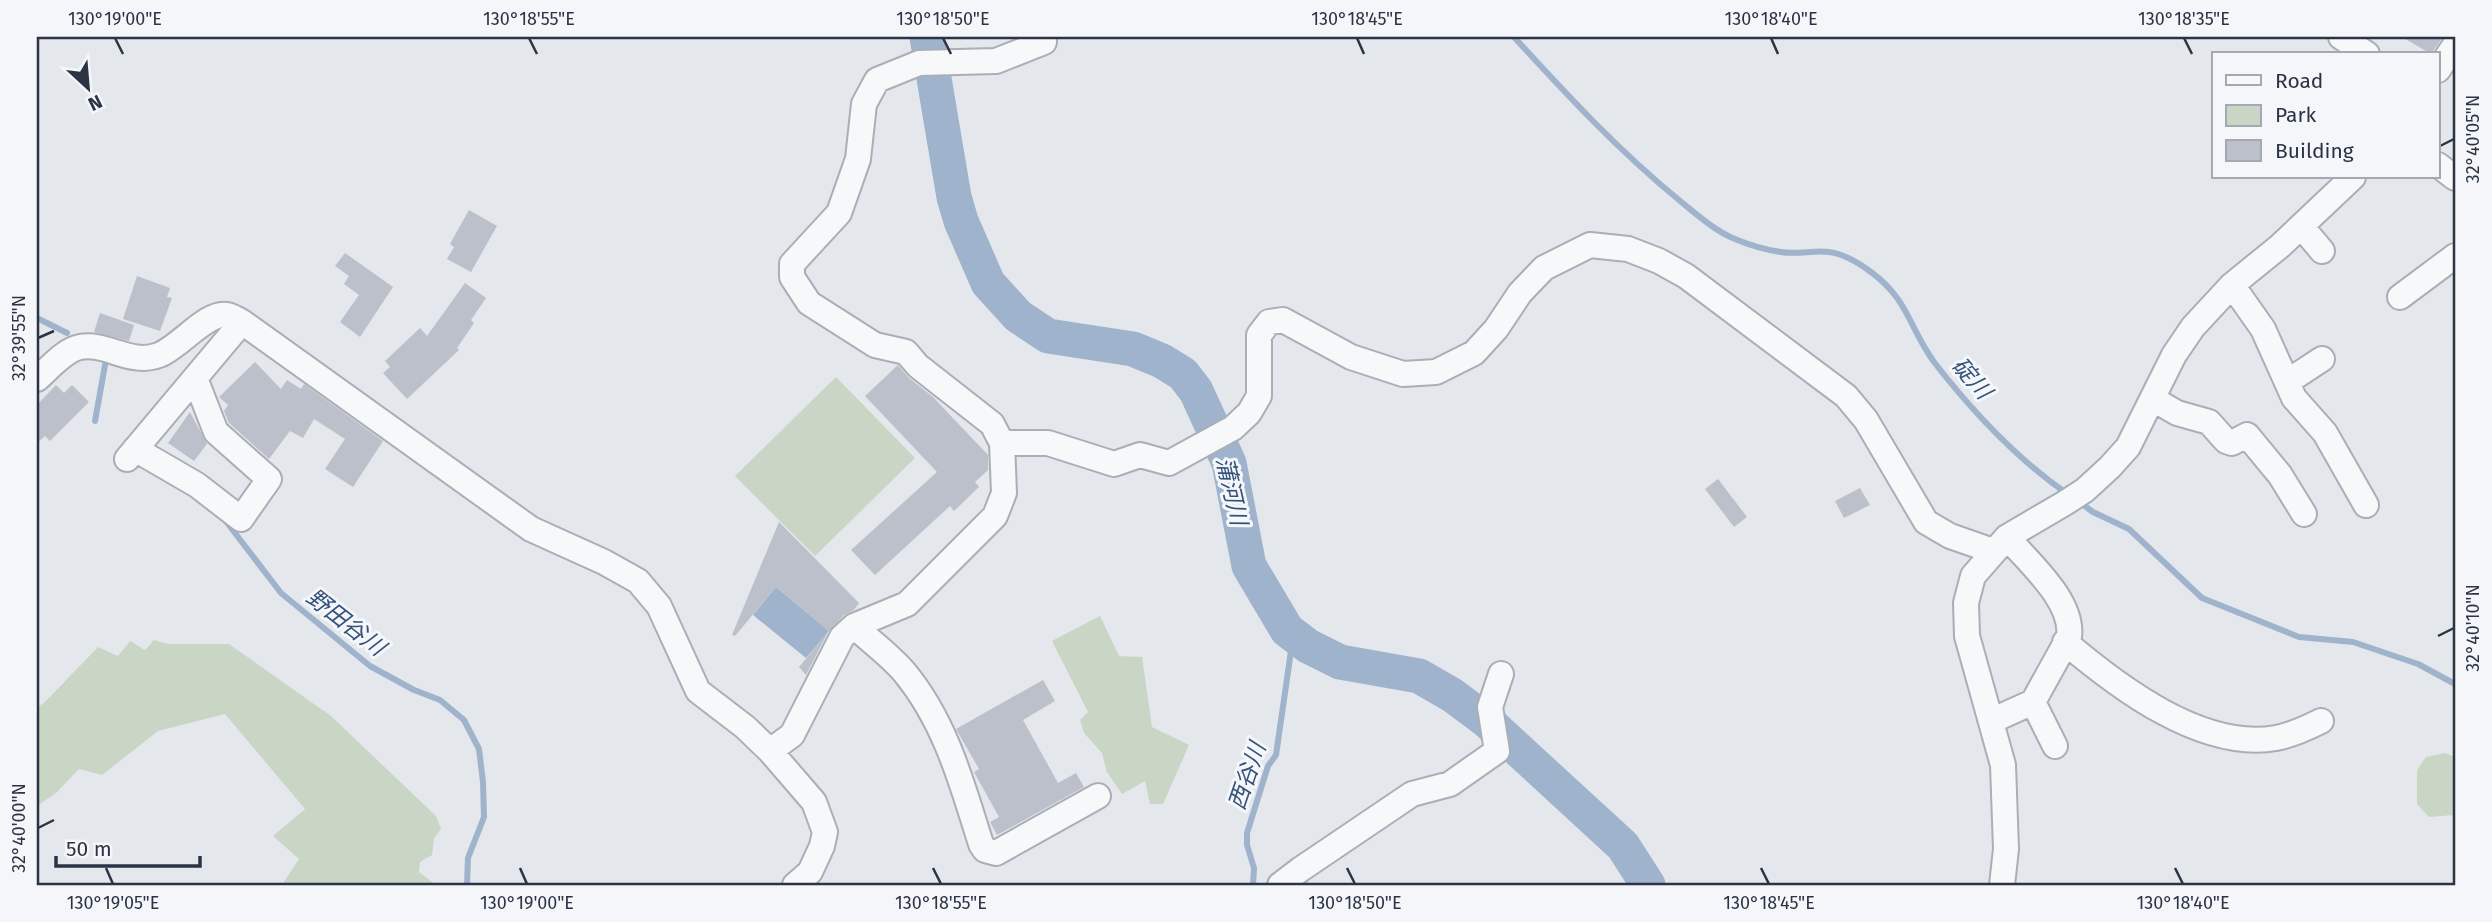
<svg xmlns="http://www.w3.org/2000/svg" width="2492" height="922" font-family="'Fira Sans','Noto Sans JP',sans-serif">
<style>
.green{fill:#c9d6c5}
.water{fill:#9fb4cc}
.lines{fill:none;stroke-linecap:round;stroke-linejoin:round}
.stream{stroke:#9fb4cc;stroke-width:6}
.river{stroke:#9fb4cc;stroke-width:35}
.building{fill:#bbc0ca}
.minor-casing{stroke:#a9aeb7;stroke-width:28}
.minor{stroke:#f7f8fa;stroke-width:24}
.ticks{fill:none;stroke:#2b3445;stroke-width:2.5}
.labels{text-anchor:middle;stroke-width:6;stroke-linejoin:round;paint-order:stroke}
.water-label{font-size:23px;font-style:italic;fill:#34527a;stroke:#f4f6f9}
.neatline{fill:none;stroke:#2b3445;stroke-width:2.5}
.ticks-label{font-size:18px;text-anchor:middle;fill:#2b3445}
</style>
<rect width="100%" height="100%" fill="#e4e7ec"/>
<path class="green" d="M 836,377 L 915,458 L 815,556 L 735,476 Z
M 1100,616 L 1119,656 L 1142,657 L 1152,727 L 1189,745 L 1163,804 L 1150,804 L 1145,781 L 1122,794 L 1107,772 L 1102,753 L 1084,733 L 1080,720 L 1088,712 L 1052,641 Z
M 154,640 L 168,644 L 229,644 L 331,716 L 436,816 L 441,829 L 434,838 L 432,855 L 420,862 L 419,872 L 436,885 L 282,885 L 299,859 L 273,836 L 305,809 L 225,714 L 158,731 L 102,775 L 79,769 L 56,793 L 37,806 L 37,707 L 44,703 L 98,647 L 118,656 L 130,641 L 145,650 Z
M 2445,753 L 2455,757 L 2455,815 L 2429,817 L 2417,804 L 2417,770 L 2426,757 Z"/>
<path class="water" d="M 776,587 L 829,631 L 806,658 L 753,615 Z"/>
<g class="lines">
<path class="stream" d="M 1514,37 C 1566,94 1619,151 1679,200 C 1696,214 1715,231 1735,239 C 1749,245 1767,250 1781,252 C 1797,255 1813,250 1829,252 C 1844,254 1859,263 1871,272 C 1909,300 1909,328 1934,362 C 1972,411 2018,460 2069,495
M 37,318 L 67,333
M 95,421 L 105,365
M 2078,501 L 2093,512 L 2129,529 L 2202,598 L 2299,637 L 2353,642 L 2418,664 L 2455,684
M 225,520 L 281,593 L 370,666 L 414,690 L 440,700 L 464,720 L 479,749 L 483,782 L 484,817 L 468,858 L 467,885
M 1253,885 L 1254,868 L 1247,845 L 1247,833 L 1268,766 L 1276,755 L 1293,637"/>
<path class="river" d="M 927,37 L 954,197 L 961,221 L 988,283 L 1018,316 L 1048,336 L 1133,349 L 1162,361 L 1183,374 L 1196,391 L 1229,463 L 1249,566 L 1287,630 L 1308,646 L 1340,662 L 1419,676 L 1452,695 L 1487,721 L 1623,846 L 1648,885"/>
</g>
<path class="building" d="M 2402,37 L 2443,37 L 2431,54 Z
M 469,210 L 497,226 L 471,272 L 447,259 L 454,247 L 450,244 Z
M 345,253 L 393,287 L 360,337 L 340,322 L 359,295 L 344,284 L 349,276 L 335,266 Z
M 137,276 L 170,288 L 167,297 L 172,298 L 160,331 L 123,319 Z
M 465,283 L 486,298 L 471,320 L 474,323 L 457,348 L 459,350 L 407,399 L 383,373 L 390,367 L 385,361 L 420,328 L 427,336 Z
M 100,313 L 134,325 L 129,341 L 94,332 Z
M 255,362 L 281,389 L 287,380 L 301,389 L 304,384 L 383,441 L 353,487 L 325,469 L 345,439 L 314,419 L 303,438 L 290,431 L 269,459 L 229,423 L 224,411 L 228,405 L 219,397 Z
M 898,365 L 909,378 L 933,397 L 988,455 L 988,470 L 975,482 L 979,487 L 954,511 L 950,506 L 875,575 L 851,550 L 937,472 L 865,396 Z
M 56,385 L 64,393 L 72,385 L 89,402 L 50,441 L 45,436 L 37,443 L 37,405 Z
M 190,412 L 207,444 L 194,461 L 168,443 Z
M 1718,479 L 1747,517 L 1734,527 L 1705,489 Z
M 1860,488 L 1870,505 L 1844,518 L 1835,501 Z
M 779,522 L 859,603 L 854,610 L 844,615 L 829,631 L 776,587 L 735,636 L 732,635 Z
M 828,632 L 806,675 L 799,667 Z
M 1043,680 L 1055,701 L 1023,720 L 1058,783 L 1076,773 L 1084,787 L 997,835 L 990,822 L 999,817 L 974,772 L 979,769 L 956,729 Z"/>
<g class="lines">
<g class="minor-casing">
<path id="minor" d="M 2341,37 L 2367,54
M 2438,70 L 2455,45
M 2438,165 L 2455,178
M 2301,226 L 2322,251
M 2232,285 L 2263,329 L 2294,398 L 2325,433 L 2366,505
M 2400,297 L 2455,256
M 37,379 C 49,369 64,350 80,347 C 107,342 130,366 159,355 C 180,347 207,311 227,315 C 232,316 237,319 242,322 L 531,529 L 604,562 L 638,581 L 659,606 L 698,691 L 745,727 L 770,751 L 814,802 L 825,832 L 822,846 L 810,872 L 795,885
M 2287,382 L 2322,359
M 2153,399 L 2177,413 L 2209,422 L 2226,441 L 2232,443 L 2247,435 L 2280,475 L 2304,514
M 1002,443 L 992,424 L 918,366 L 906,352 L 875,345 L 809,303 L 792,277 L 792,264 L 839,213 L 858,159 L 864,104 L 877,80 L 919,63 L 996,61 L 1044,42
M 135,449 L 197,485 L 241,519 L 269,479 L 216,432 L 195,378
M 127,459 L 242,322
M 2007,537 C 2029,563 2074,601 2069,637 L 2033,702 L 2055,746
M 854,626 C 870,641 891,656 905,673 C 946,723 962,784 981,844 L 985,850 L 996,853 L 1098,796
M 2065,642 C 2118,687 2202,751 2276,738 C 2292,735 2307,728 2321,721
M 1991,721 L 2033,702
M 770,751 L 792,735 L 842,637 L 854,626 L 907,604 L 995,516 L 1004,493 L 1002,443 L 1048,443 L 1114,464 L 1140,455 L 1169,463 L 1233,428 L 1249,413 L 1259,396 L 1259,335 L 1269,322 L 1283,320 L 1351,357 L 1403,374 L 1436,372 L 1474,353 L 1496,329 L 1520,293 L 1544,268 L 1590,245 L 1628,249 L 1659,261 L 1686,276 L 1846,396 L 1866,420 L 1926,522 L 1950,536 L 1993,551
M 1280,885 L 1301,869 L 1412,794 L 1450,784 L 1497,751 L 1490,707 L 1501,674
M 2002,885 L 2006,849 L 2003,765 L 1967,636 L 1966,603 L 1973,576 L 2007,537 L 2065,503 L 2085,490 L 2110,467 L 2128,447 L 2174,355 L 2193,327 L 2232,285 L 2280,246 L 2353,177"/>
</g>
<use href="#minor" class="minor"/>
</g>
<path class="ticks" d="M 115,38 L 123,54M 529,38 L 537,54M 943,38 L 951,54M 1357,38 L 1364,54M 1771,38 L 1778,54M 2184,38 L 2192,54M 2438,147 L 2454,139M 38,338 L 54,331M 2438,636 L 2454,628M 38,828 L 54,820M 106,868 L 113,884M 520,868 L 527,884M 933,868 L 941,884M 1347,868 L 1355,884M 1761,868 L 1769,884M 2175,868 L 2183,884"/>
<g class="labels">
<g class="water-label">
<text transform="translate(1972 378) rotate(49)" y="8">碇川</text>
<text transform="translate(1232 491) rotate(77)" y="8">蒲河川</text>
<text transform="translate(346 622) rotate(38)" y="8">野田谷川</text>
<text transform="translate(1247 776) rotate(-71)" y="8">西谷川</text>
</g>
</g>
<rect width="2492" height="922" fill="none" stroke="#f4f6f9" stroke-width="77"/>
<rect x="2212" y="52" width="228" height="126" fill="#f4f6f9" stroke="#a4a8b1" stroke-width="2"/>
<rect x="2226" y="75" width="35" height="10" fill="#f7f8fa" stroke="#a4a8b1" stroke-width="2"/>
<text x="2275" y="88" font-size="21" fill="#2b3445">Road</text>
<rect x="2226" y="105" width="35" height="21" fill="#c9d6c5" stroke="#a4a8b1" stroke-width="2"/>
<text x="2275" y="122" font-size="21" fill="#2b3445">Park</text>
<rect x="2226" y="140" width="35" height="21" fill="#bbc0ca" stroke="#a4a8b1" stroke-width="2"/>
<text x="2275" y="158" font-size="21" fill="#2b3445">Building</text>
<g transform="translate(88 88) rotate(154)" stroke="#f4f6f9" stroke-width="5" paint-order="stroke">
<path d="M0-5L12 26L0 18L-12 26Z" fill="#2b3445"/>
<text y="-10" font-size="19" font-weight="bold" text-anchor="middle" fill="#2b3445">N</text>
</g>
<path d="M56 856v10h144v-10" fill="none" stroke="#2b3445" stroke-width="3.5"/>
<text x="66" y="856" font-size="21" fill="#2b3445" stroke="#f4f6f9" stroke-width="5" paint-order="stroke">50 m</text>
<rect x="38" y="38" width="2416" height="846" class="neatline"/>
<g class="ticks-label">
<text x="115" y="25">130°19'00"E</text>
<text x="529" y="25">130°18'55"E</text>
<text x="943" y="25">130°18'50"E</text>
<text x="1357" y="25">130°18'45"E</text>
<text x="1771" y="25">130°18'40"E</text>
<text x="2184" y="25">130°18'35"E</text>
<text transform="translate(2473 139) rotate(-90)" y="6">32°40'05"N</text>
<text transform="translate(19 338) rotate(-90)" y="6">32°39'55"N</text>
<text transform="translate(2473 628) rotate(-90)" y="6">32°40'10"N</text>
<text transform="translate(19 828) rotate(-90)" y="6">32°40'00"N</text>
<text x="113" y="909">130°19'05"E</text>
<text x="527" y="909">130°19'00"E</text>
<text x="941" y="909">130°18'55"E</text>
<text x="1355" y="909">130°18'50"E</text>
<text x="1769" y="909">130°18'45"E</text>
<text x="2183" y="909">130°18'40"E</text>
</g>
</svg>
